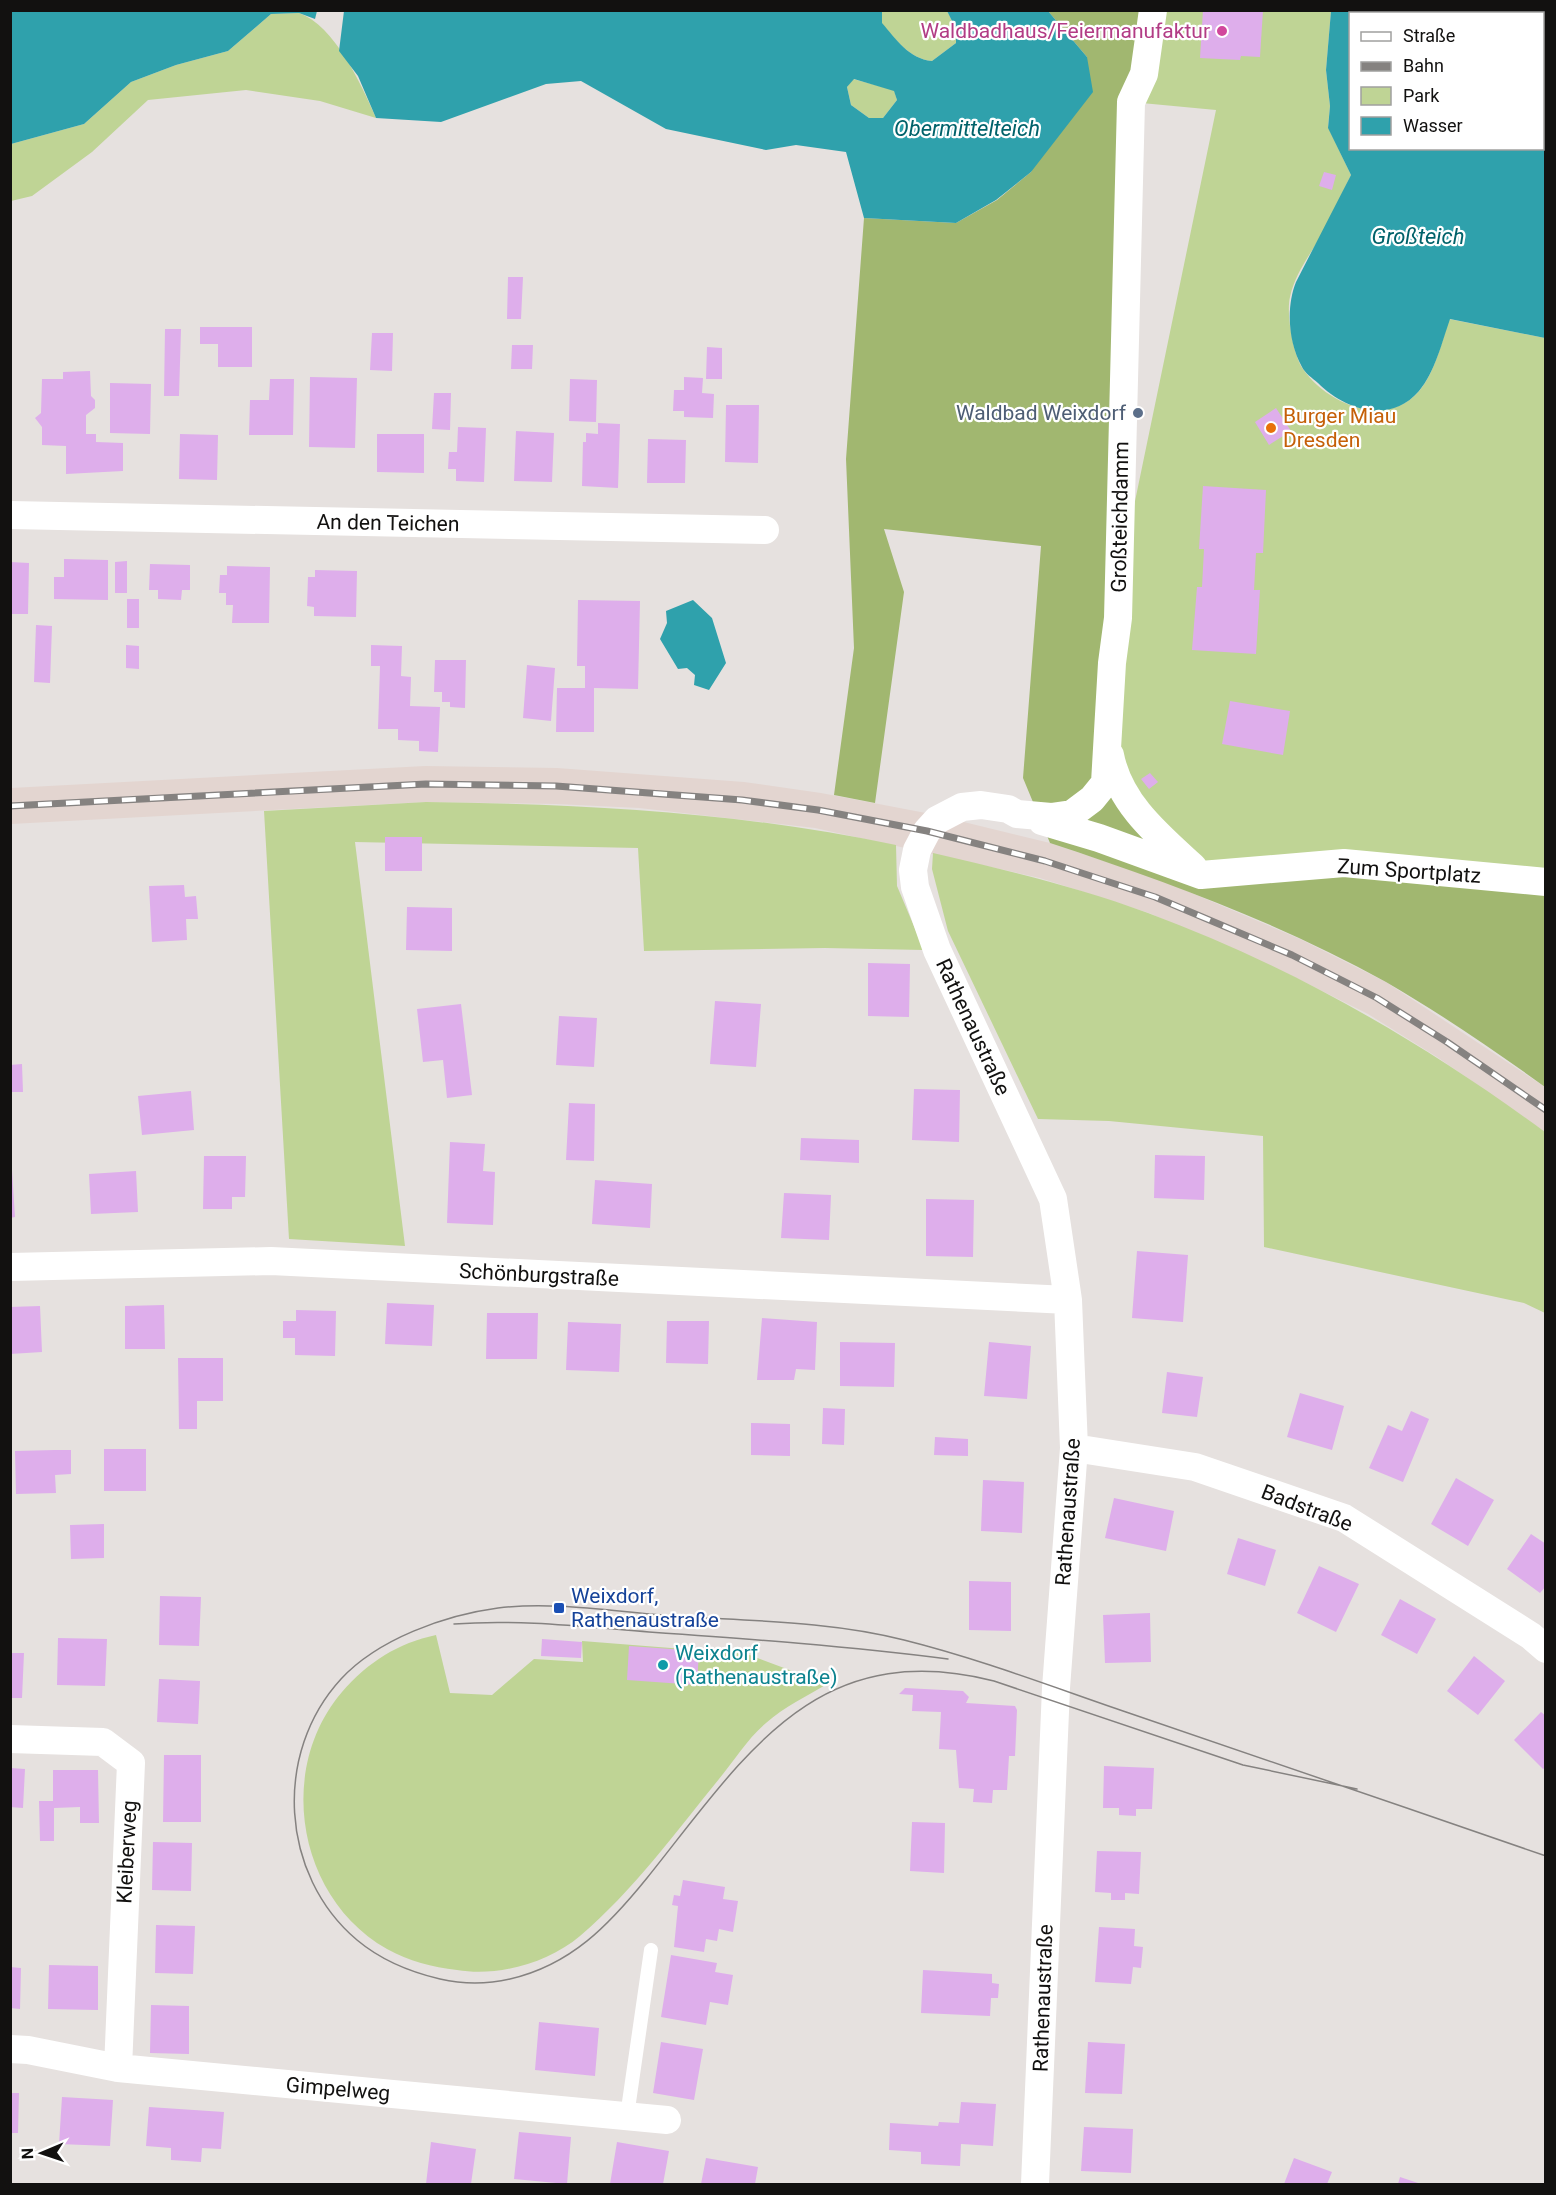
<svg xmlns="http://www.w3.org/2000/svg" width="1556" height="2195" font-family="Roboto,sans-serif">
<style>
.built{fill:#e3d5d0}
.green{fill:#bfd495;fill-rule:evenodd}
.forest{fill:#a1b770}
.water{fill:#2fa1ac;fill-rule:evenodd}
.building{fill:#deaeeb}
.lines{fill:none;stroke-linecap:round;stroke-linejoin:round}
.service{stroke:#fff;stroke-width:14}
.minor{stroke:#fff;stroke-width:28}
.tram{stroke:#858280;stroke-width:1.5}
.rail-casing{stroke:#858280;stroke-width:7}
.rail{stroke:#fff;stroke-width:4.5;stroke-dasharray:14;stroke-linecap:butt}
.hotel-dot{fill:#d1479c;stroke:#fff;stroke-width:2}
.service-dot{fill:#5c6f8a;stroke:#fff;stroke-width:2}
.food-dot{fill:#e8710a;stroke:#fff;stroke-width:2}
.transit-dot{fill:#1a4fb4;stroke:#fff;stroke-width:2}
.culture-dot{fill:#0f9aa8;stroke:#fff;stroke-width:2}
.labels{text-anchor:middle;stroke-width:4.5;stroke-linejoin:round;paint-order:stroke}
.hotel-label{font-size:21px;fill:#b23c85;stroke:#fff;text-anchor:end}
.service-label{font-size:21px;fill:#4e5e75;stroke:#fff;text-anchor:end}
.food-label{font-size:21px;fill:#c56008;stroke:#fff;text-anchor:start}
.street-label{font-size:21px;fill:#121110;stroke:#fff}
.transit-label{font-size:21px;fill:#164399;stroke:#fff;text-anchor:start}
.culture-label{font-size:21px;fill:#0d838f;stroke:#fff;text-anchor:start}
.water-label{font-size:22px;font-style:italic;fill:#00626a;stroke:#fff}
</style>
<rect width="100%" height="100%" fill="#e6e1df"/>
<path class="built" d="M 425,766 L 557,768 L 744,782 L 821,793 L 931,814 L 1050,843 L 1161,880 L 1300,939 L 1386,982 L 1545,1087 L 1545,1132 L 1437,1057 L 1368,1014 L 1284,972 L 1149,913 L 1040,878 L 815,828 L 639,808 L 556,804 L 426,802 L 11,824 L 11,788 Z"/>
<path class="green" d="M 882,11 L 947,11 L 956,29 L 956,43 L 932,61 C 909,59 896,39 881,23 Z
M 1154,11 L 1331,11 L 1326,70 L 1330,106 L 1328,127 L 1351,175 C 1341,195 1332,217 1321,236 C 1309,256 1295,274 1290,297 C 1286,313 1293,355 1303,369 C 1327,404 1387,430 1420,390 C 1435,371 1442,342 1449,319 L 1545,338 L 1545,878 L 1343,860 L 1201,868 L 1132,802 L 1117,775 L 1113,746 L 1128,165 L 1131,102 L 1144,74 ZM 1131,102 L 1216,110 L 1122,564 L 1128,165 Z
M 299,13 C 335,26 361,84 376,118 L 320,101 L 246,90 L 148,100 L 92,152 L 32,196 L 11,201 L 11,144 L 84,124 L 131,82 L 176,65 L 228,51 L 271,14 Z
M 853,79 L 894,90 L 897,100 L 883,118 L 869,118 L 851,105 L 847,87 Z
M 426,802 C 586,804 739,812 896,845 L 897,886 L 924,950 L 825,948 L 644,951 L 638,848 L 355,842 L 405,1246 L 289,1239 L 264,811 Z
M 933,853 C 1006,870 1078,887 1148,913 C 1291,966 1423,1042 1545,1132 L 1545,1313 L 1524,1303 L 1264,1247 L 1263,1136 L 1109,1121 L 1038,1119 L 948,931 L 932,869 Z
M 436,1635 L 450,1693 L 492,1695 L 534,1659 L 583,1662 L 582,1641 L 747,1654 L 827,1684 C 807,1696 784,1707 766,1723 C 748,1738 734,1761 719,1779 C 676,1832 633,1891 580,1936 C 548,1963 498,1977 457,1970 C 432,1967 409,1961 387,1949 C 297,1898 276,1769 342,1692 C 368,1662 398,1643 436,1635 Z"/>
<path class="forest" d="M 1048,11 L 1148,11 L 1108,745 L 1200,879 L 1346,869 L 1545,889 L 1545,1087 C 1494,1050 1441,1014 1386,982 C 1280,923 1165,881 1050,843 L 1023,778 L 1041,546 L 884,529 L 904,592 L 875,803 L 834,795 L 854,648 L 846,459 L 864,218 L 956,223 L 997,200 L 1031,172 L 1087,57 Z"/>
<path class="water" d="M 11,10 L 317,10 L 317,11 L 315,19 L 299,13 L 271,14 L 228,51 L 176,65 L 131,82 L 84,124 L 11,144 Z
M 882,11 L 882,23 C 896,39 909,59 932,61 L 956,43 L 956,29 L 947,11 L 1048,11 L 1087,57 L 1093,92 L 1031,172 L 996,200 L 956,223 L 864,218 L 846,152 L 796,145 L 766,150 L 666,129 L 581,81 L 546,84 L 441,122 L 376,118 L 358,76 L 339,51 L 344,11 ZM 854,79 L 894,91 L 897,100 L 883,118 L 869,118 L 851,105 L 847,87 Z
M 1331,11 L 1545,11 L 1545,338 L 1450,319 C 1442,342 1435,372 1419,391 C 1390,425 1345,410 1318,383 C 1312,378 1305,373 1302,367 C 1288,342 1286,307 1296,282 L 1351,175 L 1328,128 L 1330,106 L 1326,70 ZM 1350,14 L 1542,14 L 1542,148 L 1350,148 Z
M 693,600 L 712,618 L 726,663 L 709,690 L 694,685 L 695,675 L 687,668 L 678,669 L 660,639 L 667,623 L 666,611 Z"/>
<path class="building" d="M 1203,10 L 1263,10 L 1260,57 L 1241,56 L 1240,60 L 1200,58 Z
M 1324,172 L 1336,175 L 1332,190 L 1319,186 Z
M 508,277 L 523,277 L 521,319 L 507,319 Z
M 200,327 L 252,327 L 252,367 L 218,367 L 218,344 L 200,344 Z
M 165,329 L 181,329 L 179,396 L 164,396 Z
M 372,333 L 393,333 L 392,371 L 370,370 Z
M 512,345 L 533,345 L 532,369 L 511,369 Z
M 707,347 L 722,348 L 722,379 L 706,379 Z
M 90,371 L 91,396 L 95,400 L 95,408 L 86,415 L 86,434 L 96,434 L 96,442 L 123,443 L 123,471 L 66,474 L 66,446 L 42,445 L 42,427 L 35,418 L 41,413 L 42,379 L 63,379 L 63,372 Z
M 310,377 L 357,378 L 355,448 L 309,447 Z
M 684,377 L 703,378 L 702,393 L 714,394 L 713,418 L 684,417 L 684,411 L 673,411 L 674,390 L 684,390 Z
M 270,379 L 294,379 L 293,435 L 249,435 L 250,400 L 269,400 Z
M 570,379 L 597,380 L 596,422 L 569,421 Z
M 110,383 L 151,384 L 150,434 L 110,433 Z
M 434,393 L 451,393 L 450,430 L 432,429 Z
M 726,405 L 759,405 L 758,463 L 725,462 Z
M 1276,408 L 1291,431 L 1269,445 L 1255,422 Z
M 598,423 L 620,424 L 618,488 L 582,486 L 583,442 L 586,442 L 586,433 L 598,434 Z
M 458,427 L 486,428 L 484,482 L 456,481 L 456,469 L 448,469 L 449,452 L 457,452 Z
M 516,431 L 554,433 L 552,482 L 514,481 Z
M 180,434 L 218,435 L 217,480 L 179,479 Z
M 377,434 L 424,434 L 424,473 L 377,472 Z
M 648,439 L 686,440 L 685,483 L 647,483 Z
M 1203,486 L 1266,490 L 1263,553 L 1256,553 L 1254,590 L 1260,590 L 1256,654 L 1192,650 L 1197,587 L 1202,587 L 1204,549 L 1199,549 Z
M 64,559 L 108,560 L 108,600 L 54,599 L 54,577 L 64,577 Z
M 127,561 L 127,593 L 115,593 L 115,562 Z
M 10,562 L 29,563 L 28,614 L 10,614 Z
M 150,564 L 190,565 L 190,590 L 182,590 L 181,600 L 158,599 L 158,590 L 149,590 Z
M 227,566 L 270,567 L 269,623 L 232,623 L 233,605 L 226,605 L 226,593 L 219,593 L 220,575 L 227,575 Z
M 315,570 L 357,571 L 356,617 L 314,616 L 314,607 L 307,606 L 308,577 L 315,577 Z
M 127,599 L 139,599 L 139,628 L 127,628 Z
M 578,600 L 640,601 L 638,689 L 594,688 L 594,732 L 556,732 L 557,688 L 585,688 L 585,666 L 577,666 Z
M 36,625 L 52,626 L 50,683 L 34,682 Z
M 126,645 L 139,646 L 139,669 L 126,668 Z
M 371,645 L 402,646 L 401,676 L 411,677 L 410,706 L 440,707 L 438,752 L 419,751 L 419,741 L 398,740 L 398,729 L 378,729 L 380,666 L 371,666 Z
M 435,660 L 466,660 L 465,708 L 450,707 L 450,702 L 442,702 L 442,692 L 434,692 Z
M 527,665 L 555,668 L 551,721 L 523,718 Z
M 1230,701 L 1290,711 L 1283,755 L 1222,744 Z
M 1150,773 L 1158,782 L 1149,789 L 1141,779 Z
M 385,837 L 422,837 L 422,871 L 385,871 Z
M 184,885 L 185,897 L 196,896 L 198,919 L 186,919 L 187,940 L 152,942 L 149,886 Z
M 407,907 L 452,908 L 452,951 L 406,950 Z
M 868,963 L 910,964 L 909,1017 L 868,1016 Z
M 715,1001 L 761,1004 L 756,1067 L 710,1064 Z
M 461,1004 L 472,1095 L 447,1098 L 443,1060 L 423,1062 L 417,1009 Z
M 559,1016 L 597,1018 L 594,1067 L 556,1065 Z
M 22,1064 L 23,1092 L 10,1092 L 10,1065 Z
M 914,1089 L 960,1090 L 959,1142 L 912,1140 Z
M 191,1091 L 194,1130 L 142,1135 L 138,1096 Z
M 569,1103 L 595,1104 L 594,1161 L 566,1160 Z
M 801,1138 L 859,1140 L 859,1163 L 800,1160 Z
M 450,1142 L 485,1144 L 483,1171 L 495,1172 L 493,1225 L 447,1223 Z
M 1155,1155 L 1205,1156 L 1204,1200 L 1154,1198 Z
M 204,1156 L 246,1156 L 245,1197 L 232,1197 L 232,1209 L 203,1209 Z
M 12,1170 L 15,1217 L 10,1218 L 10,1171 Z
M 136,1171 L 138,1212 L 91,1214 L 89,1174 Z
M 595,1180 L 652,1184 L 650,1228 L 592,1224 Z
M 784,1193 L 831,1195 L 829,1240 L 781,1238 Z
M 926,1199 L 974,1200 L 973,1257 L 926,1256 Z
M 1137,1251 L 1188,1255 L 1183,1322 L 1132,1318 Z
M 387,1303 L 434,1305 L 432,1346 L 385,1344 Z
M 164,1305 L 165,1349 L 125,1349 L 125,1306 Z
M 40,1306 L 42,1352 L 10,1354 L 10,1307 Z
M 296,1310 L 336,1311 L 335,1356 L 295,1355 L 295,1338 L 283,1338 L 283,1321 L 296,1321 Z
M 487,1313 L 538,1313 L 537,1359 L 486,1359 Z
M 762,1318 L 817,1322 L 815,1370 L 796,1369 L 794,1380 L 757,1380 Z
M 667,1321 L 709,1321 L 708,1364 L 666,1363 Z
M 568,1322 L 621,1324 L 619,1372 L 566,1370 Z
M 840,1342 L 895,1343 L 894,1387 L 840,1386 Z
M 989,1342 L 1031,1346 L 1027,1399 L 984,1396 Z
M 178,1358 L 223,1358 L 223,1401 L 197,1401 L 197,1429 L 179,1429 Z
M 1167,1372 L 1203,1377 L 1197,1417 L 1162,1413 Z
M 1300,1393 L 1344,1406 L 1332,1450 L 1287,1437 Z
M 823,1408 L 845,1409 L 844,1445 L 822,1444 Z
M 1411,1411 L 1429,1419 L 1403,1482 L 1369,1468 L 1388,1425 L 1402,1431 Z
M 751,1423 L 790,1424 L 790,1456 L 751,1455 Z
M 935,1437 L 968,1439 L 968,1456 L 934,1455 Z
M 104,1449 L 146,1449 L 146,1491 L 104,1491 Z
M 55,1450 L 71,1450 L 71,1474 L 55,1475 L 56,1493 L 16,1494 L 15,1451 Z
M 1456,1478 L 1494,1500 L 1468,1546 L 1431,1524 Z
M 983,1480 L 1024,1482 L 1022,1533 L 981,1531 Z
M 1114,1498 L 1174,1511 L 1166,1551 L 1105,1538 Z
M 104,1524 L 104,1558 L 71,1559 L 70,1525 Z
M 1531,1534 L 1546,1544 L 1546,1586 L 1540,1593 L 1507,1569 Z
M 1238,1538 L 1276,1550 L 1265,1586 L 1227,1574 Z
M 1319,1566 L 1359,1584 L 1336,1632 L 1297,1613 Z
M 969,1581 L 1011,1582 L 1011,1631 L 969,1630 Z
M 160,1596 L 201,1597 L 199,1646 L 159,1645 Z
M 1400,1599 L 1436,1619 L 1417,1654 L 1381,1635 Z
M 1150,1613 L 1151,1662 L 1105,1663 L 1103,1615 Z
M 58,1638 L 107,1639 L 105,1686 L 57,1685 Z
M 542,1639 L 582,1642 L 581,1658 L 541,1656 Z
M 629,1646 L 699,1651 L 697,1685 L 627,1680 Z
M 10,1653 L 24,1653 L 22,1698 L 10,1698 Z
M 1474,1656 L 1505,1681 L 1478,1715 L 1447,1691 Z
M 159,1679 L 200,1681 L 198,1724 L 157,1722 Z
M 905,1688 L 963,1691 L 969,1697 L 966,1703 L 1015,1706 L 1017,1710 L 1015,1756 L 1009,1756 L 1007,1790 L 993,1790 L 992,1803 L 973,1802 L 974,1789 L 959,1788 L 956,1750 L 939,1749 L 941,1712 L 912,1711 L 913,1695 L 899,1694 Z
M 1541,1712 L 1546,1716 L 1546,1767 L 1543,1769 L 1514,1740 Z
M 164,1755 L 201,1755 L 201,1822 L 163,1822 Z
M 1104,1766 L 1154,1768 L 1152,1809 L 1136,1809 L 1136,1816 L 1119,1815 L 1119,1808 L 1103,1808 Z
M 10,1768 L 25,1769 L 23,1808 L 10,1807 Z
M 53,1770 L 98,1770 L 99,1823 L 80,1823 L 80,1807 L 54,1808 L 54,1841 L 40,1841 L 39,1801 L 53,1801 Z
M 912,1822 L 945,1823 L 944,1873 L 910,1871 Z
M 153,1842 L 192,1843 L 191,1891 L 152,1890 Z
M 1097,1851 L 1141,1852 L 1139,1894 L 1125,1893 L 1125,1900 L 1111,1900 L 1111,1893 L 1095,1892 Z
M 683,1880 L 725,1887 L 723,1899 L 738,1901 L 733,1932 L 719,1929 L 717,1941 L 706,1939 L 704,1952 L 674,1947 L 678,1906 L 672,1905 L 674,1895 L 680,1896 Z
M 156,1925 L 195,1926 L 193,1974 L 155,1973 Z
M 1099,1927 L 1135,1929 L 1134,1946 L 1143,1947 L 1141,1968 L 1133,1967 L 1131,1984 L 1095,1982 Z
M 671,1955 L 717,1963 L 715,1972 L 733,1975 L 728,2005 L 710,2002 L 706,2025 L 661,2017 Z
M 49,1965 L 98,1966 L 98,2010 L 48,2009 Z
M 10,1967 L 21,1968 L 20,2009 L 10,2008 Z
M 923,1970 L 992,1974 L 992,1983 L 999,1984 L 998,1998 L 991,1998 L 990,2016 L 921,2013 Z
M 151,2005 L 189,2006 L 189,2054 L 150,2053 Z
M 539,2022 L 599,2028 L 595,2076 L 535,2070 Z
M 661,2042 L 703,2049 L 694,2100 L 653,2093 Z
M 1088,2042 L 1125,2044 L 1122,2094 L 1085,2093 Z
M 10,2093 L 19,2093 L 18,2133 L 10,2133 Z
M 62,2097 L 113,2100 L 110,2146 L 59,2144 Z
M 961,2102 L 996,2104 L 993,2146 L 961,2144 L 960,2166 L 921,2164 L 921,2152 L 889,2150 L 890,2123 L 938,2126 L 939,2122 L 959,2123 Z
M 149,2107 L 224,2112 L 221,2149 L 202,2148 L 201,2162 L 171,2160 L 171,2148 L 146,2146 Z
M 1084,2127 L 1133,2129 L 1131,2173 L 1081,2171 Z
M 519,2132 L 571,2137 L 567,2184 L 514,2179 Z
M 431,2142 L 476,2149 L 471,2184 L 426,2184 Z
M 617,2142 L 669,2151 L 663,2184 L 610,2184 Z
M 706,2158 L 758,2167 L 755,2184 L 701,2184 Z
M 1294,2158 L 1332,2172 L 1327,2184 L 1284,2184 Z
M 1400,2177 L 1421,2184 L 1398,2184 Z"/>
<g class="lines">
<path class="service" d="M 627,2116 L 651,1950"/>
<path class="minor" d="M 10,515 L 765,530
M 1110,755 C 1119,803 1158,835 1193,867
M 1042,821 L 1099,838 L 1201,875 L 1344,863 L 1546,882
M 10,1267 L 271,1261 L 1068,1300
M 1074,1448 L 1195,1467 L 1344,1518 L 1531,1636 L 1546,1649
M 10,1739 L 103,1742 L 131,1763 L 118,2068
M 10,2049 L 28,2050 L 118,2068 L 667,2120
M 1035,2184 L 1056,1688 L 1074,1448 L 1068,1300 L 1053,1199 L 937,950 L 915,887 L 913,870 L 917,850 L 927,831 L 937,820 L 962,807 L 981,805 L 1008,809 L 1017,814 L 1051,817 L 1072,814 L 1092,799 L 1105,783 L 1112,663 L 1118,618 L 1131,102 L 1144,74 L 1153,10"/>
<path class="tram" d="M 454,1624 C 519,1619 585,1627 649,1632 C 749,1639 848,1646 948,1659
M 1357,1789 L 1243,1765 L 994,1681 C 815,1636 745,1756 647,1878 C 609,1925 571,1965 510,1979 C 488,1984 462,1984 440,1979 C 410,1972 382,1961 357,1940 C 280,1875 273,1753 341,1679 C 378,1639 445,1615 498,1608 C 555,1601 615,1612 673,1616 C 749,1621 830,1621 904,1640 C 980,1659 1053,1687 1126,1712 C 1266,1759 1406,1808 1546,1856"/>
<g class="rail-casing">
<path id="rail" d="M 10,806 L 426,784 L 556,786 L 742,800 L 818,810 L 927,831 L 1045,861 L 1155,897 L 1292,955 L 1377,998 L 1447,1042 L 1546,1110"/>
</g>
<use href="#rail" class="rail"/>
</g>
<circle class="hotel-dot" cx="1222" cy="31" r="6"/>
<circle class="service-dot" cx="1138" cy="413" r="6"/>
<circle class="food-dot" cx="1271" cy="428" r="6"/>
<rect class="transit-dot" x="553" y="1602" width="12" height="12" rx="3"/>
<circle class="culture-dot" cx="663" cy="1665" r="6"/>
<g class="labels">
<g class="hotel-label">
<text x="1210" y="38">Waldbadhaus/Feiermanufaktur</text>
</g>
<g class="service-label">
<text x="1126" y="420">Waldbad Weixdorf</text>
</g>
<g class="food-label">
<text x="1283" y="423">Burger Miau<tspan x="1283" dy="24">Dresden</tspan></text>
</g>
<g class="street-label">
<text transform="translate(1120 517) rotate(-89)" y="7">Großteichdamm</text>
<text transform="translate(388 523) rotate(1)" y="7">An den Teichen</text>
<text transform="translate(1409 871) rotate(4)" y="7">Zum Sportplatz</text>
<text transform="translate(973 1027) rotate(65)" y="7">Rathenaustraße</text>
<text transform="translate(539 1275) rotate(3)" y="7">Schönburgstraße</text>
<text transform="translate(1307 1508) rotate(21)" y="7">Badstraße</text>
<text transform="translate(1068 1512) rotate(-86)" y="7">Rathenaustraße</text>
<text transform="translate(127 1852) rotate(-87)" y="7">Kleiberweg</text>
<text transform="translate(1043 1998) rotate(-88)" y="7">Rathenaustraße</text>
<text transform="translate(338 2089) rotate(5)" y="7">Gimpelweg</text>
</g>
<g class="transit-label">
<text x="571" y="1603">Weixdorf,<tspan x="571" dy="24">Rathenaustraße</tspan></text>
</g>
<g class="culture-label">
<text x="675" y="1660">Weixdorf<tspan x="675" dy="24">(Rathenaustraße)</tspan></text>
</g>
<g class="water-label">
<text x="967" y="136">Obermittelteich</text>
<text x="1418" y="244">Großteich</text>
</g>
</g>
<rect width="1556" height="2195" fill="none" stroke="#121110" stroke-width="24"/>
<rect x="1349" y="12" width="195" height="138" fill="#ffffff" stroke="#a0a09f" stroke-width="1.5"/>
<rect x="1361" y="32" width="30" height="9" fill="#ffffff" stroke="#a0a09f" stroke-width="1.5"/>
<text x="1403" y="42" font-size="18" fill="#121110">Straße</text>
<rect x="1361" y="62" width="30" height="9" fill="#858280" stroke="#a0a09f" stroke-width="1.5"/>
<text x="1403" y="72" font-size="18" fill="#121110">Bahn</text>
<rect x="1361" y="87" width="30" height="18" fill="#bfd495" stroke="#a0a09f" stroke-width="1.5"/>
<text x="1403" y="102" font-size="18" fill="#121110">Park</text>
<rect x="1361" y="117" width="30" height="18" fill="#2fa1ac" stroke="#a0a09f" stroke-width="1.5"/>
<text x="1403" y="132" font-size="18" fill="#121110">Wasser</text>
<g transform="translate(42 2153) rotate(268)" stroke="#ffffff" stroke-width="4.5" paint-order="stroke">
<path d="M0-4.5L10 22L0 15L-10 22Z" fill="#121110"/>
<text y="-9" font-size="16" font-weight="bold" text-anchor="middle" fill="#121110">N</text>
</g>
</svg>
